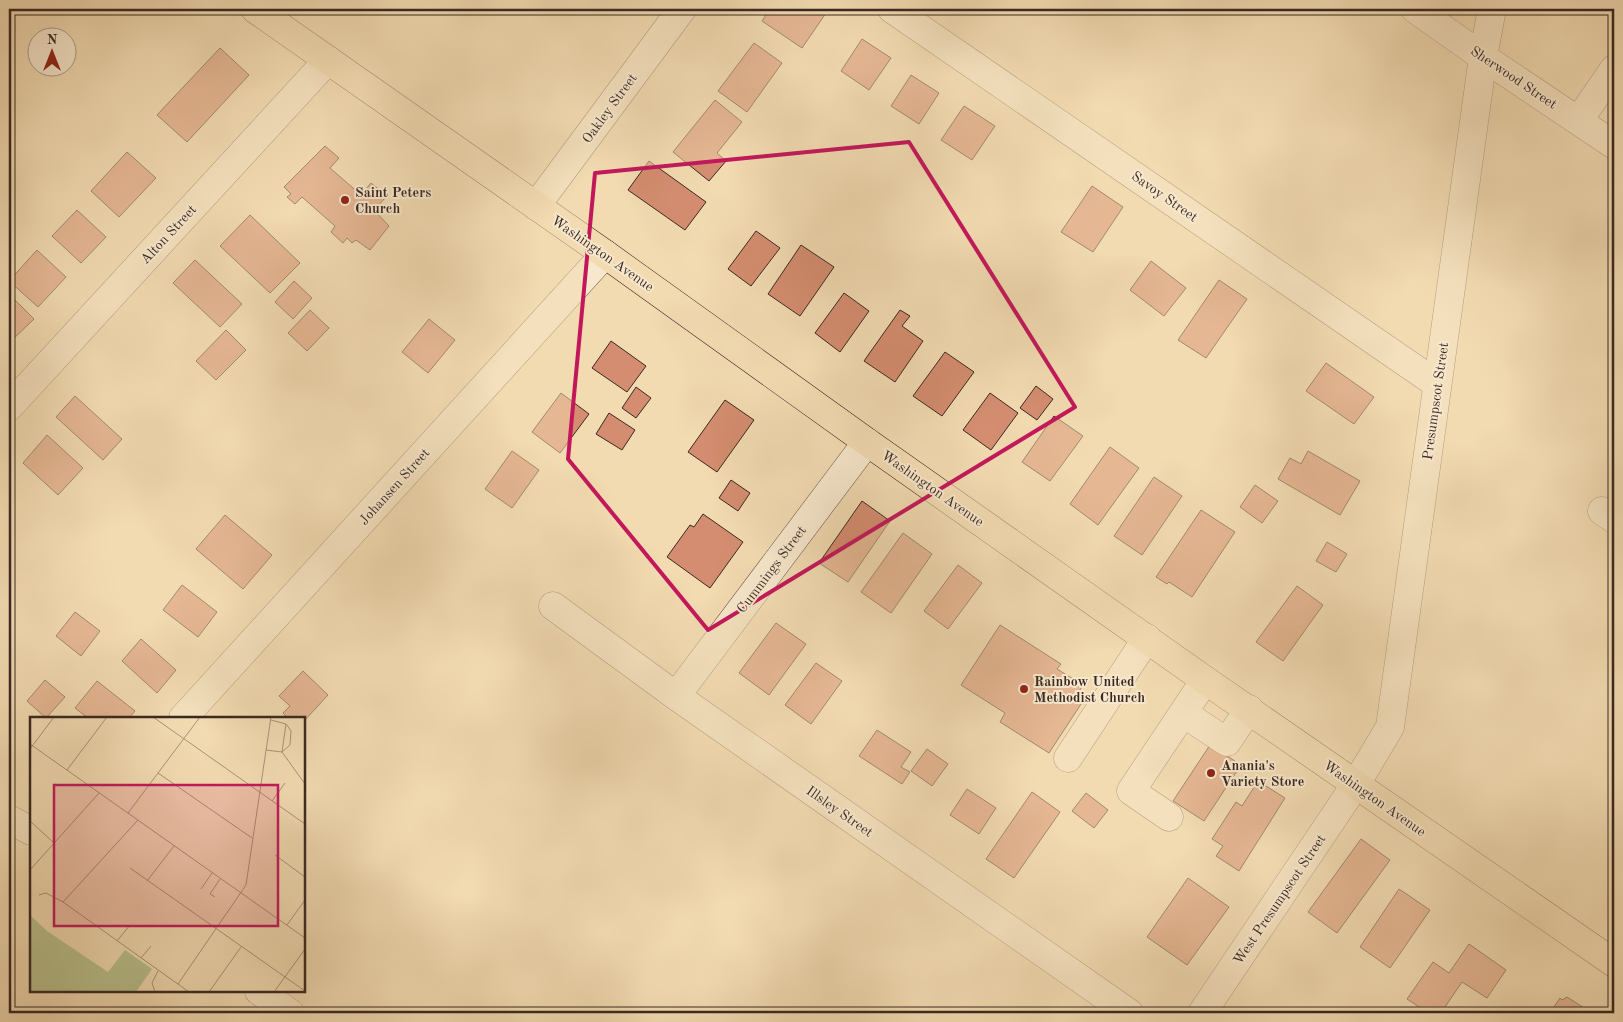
<svg xmlns="http://www.w3.org/2000/svg" width="1623" height="1022" font-family="'Old Standard TT',serif">
<style>
.building{fill:#d48d70;stroke:#3a2922}
.lines{fill:none;stroke-linecap:round;stroke-linejoin:round}
.minor-casing{stroke:#685546;stroke-width:29}
.major-casing{stroke:#3a2922;stroke-width:29}
.minor{stroke:#f7e7cc;stroke-width:28}
.major{stroke:#f2dab1;stroke-width:28}
.marked{fill:none;stroke:#c2185b;stroke-width:4;stroke-linejoin:round}
.poi-dot{fill:#8f2418;stroke:#f7e7cc;stroke-width:2}
.labels{text-anchor:middle;stroke-width:4;stroke-linejoin:round;paint-order:stroke}
.street-label{font-size:14px;fill:#3a2922;stroke:#f7e7cc}
.poi-label{font-size:14px;font-weight:bold;fill:#3a2922;stroke:#f7e7cc;text-anchor:start}
.inset-road{fill:none;stroke:#a89378;stroke-width:1}
.view{fill:#c2185b;fill-opacity:0.15;stroke:#c2185b;stroke-width:2.5}
.inset-edge{fill:none;stroke:#3a2922;stroke-width:2.5}
</style>
<rect width="100%" height="100%" fill="#f2dab1"/>
<filter id="stains"><feTurbulence type="fractalNoise" baseFrequency=".004" numOctaves="4"/><feColorMatrix values="0 0 0 0 .2 0 0 0 0 .09 0 0 0 0 .02 0 0 0 .5 -.17"/></filter>
<radialGradient id="worn" r=".72"><stop offset=".6" stop-color="#630" stop-opacity="0"/><stop offset="1" stop-color="#630" stop-opacity=".3"/></radialGradient>
<path class="building" d="M 770,9 L 819,9 L 826,13 L 802,48 L 762,21 Z
M 862,39 L 891,58 L 869,90 L 841,71 Z
M 754,43 L 782,63 L 747,112 L 718,91 Z
M 220,48 L 249,75 L 187,142 L 157,115 Z
M 911,75 L 939,93 L 919,124 L 891,106 Z
M 715,100 L 742,122 L 717,153 L 726,161 L 709,181 L 673,152 Z
M 964,106 L 995,126 L 972,160 L 941,140 Z
M 325,146 L 339,158 L 330,168 L 361,195 L 371,183 L 387,196 L 374,210 L 389,226 L 370,250 L 356,240 L 352,243 L 347,238 L 343,243 L 331,232 L 335,226 L 302,197 L 295,204 L 287,197 L 291,194 L 284,187 Z
M 127,152 L 156,178 L 119,217 L 91,191 Z
M 649,161 L 706,202 L 685,230 L 628,190 Z
M 1092,186 L 1123,207 L 1093,252 L 1061,232 Z
M 77,210 L 106,237 L 81,263 L 52,236 Z
M 250,215 L 300,263 L 270,293 L 220,246 Z
M 756,231 L 780,248 L 751,286 L 728,269 Z
M 801,245 L 834,267 L 800,316 L 768,294 Z
M 37,250 L 66,277 L 38,307 L 9,281 Z
M 195,260 L 242,304 L 220,327 L 173,283 Z
M 1151,261 L 1186,288 L 1164,316 L 1130,290 Z
M 1219,280 L 1247,299 L 1206,358 L 1178,340 Z
M 294,281 L 312,298 L 293,319 L 275,302 Z
M 844,293 L 869,311 L 840,352 L 815,333 Z
M 9,294 L 34,319 L 9,343 Z
M 310,310 L 329,328 L 307,351 L 288,333 Z
M 900,310 L 910,316 L 902,326 L 923,341 L 895,382 L 864,361 Z
M 429,319 L 455,340 L 428,373 L 402,352 Z
M 226,330 L 246,350 L 216,380 L 196,361 Z
M 611,341 L 646,366 L 627,392 L 592,368 Z
M 945,352 L 974,372 L 942,416 L 913,396 Z
M 1326,363 L 1374,397 L 1354,424 L 1306,391 Z
M 1036,386 L 1053,399 L 1037,420 L 1020,408 Z
M 636,387 L 651,398 L 636,418 L 622,408 Z
M 561,393 L 589,414 L 560,453 L 532,432 Z
M 990,393 L 1018,413 L 991,450 L 963,430 Z
M 75,396 L 122,439 L 103,460 L 56,417 Z
M 725,400 L 754,420 L 717,472 L 688,452 Z
M 609,413 L 635,430 L 622,450 L 596,434 Z
M 1054,416 L 1083,436 L 1050,481 L 1022,462 Z
M 47,435 L 83,468 L 58,495 L 23,463 Z
M 1110,447 L 1139,468 L 1098,525 L 1070,504 Z
M 512,451 L 539,470 L 512,508 L 485,489 Z
M 1308,451 L 1360,481 L 1340,515 L 1278,479 L 1290,458 L 1301,464 Z
M 1154,477 L 1182,496 L 1142,555 L 1114,536 Z
M 731,480 L 750,493 L 738,511 L 719,498 Z
M 1255,485 L 1278,501 L 1262,523 L 1240,507 Z
M 862,501 L 890,521 L 848,582 L 819,563 Z
M 1201,510 L 1235,532 L 1192,597 L 1169,582 L 1167,584 L 1156,577 Z
M 703,514 L 743,542 L 710,588 L 667,557 L 690,525 L 694,527 Z
M 225,515 L 272,555 L 243,589 L 196,549 Z
M 903,533 L 932,554 L 891,613 L 861,592 Z
M 1327,542 L 1347,554 L 1336,572 L 1316,561 Z
M 958,565 L 982,583 L 948,629 L 924,611 Z
M 182,585 L 217,612 L 198,637 L 163,610 Z
M 1297,586 L 1323,605 L 1283,661 L 1256,642 Z
M 75,612 L 100,631 L 81,656 L 56,636 Z
M 776,623 L 806,644 L 769,695 L 739,673 Z
M 1000,625 L 1061,664 L 1057,669 L 1083,685 L 1078,693 L 1085,698 L 1049,753 L 1000,722 L 1005,713 L 961,685 Z
M 141,639 L 176,670 L 157,693 L 122,661 Z
M 816,663 L 842,681 L 811,724 L 785,705 Z
M 303,671 L 328,695 L 304,721 L 304,718 L 288,718 L 283,713 L 290,706 L 279,696 Z
M 45,680 L 65,697 L 46,718 L 27,701 Z
M 97,681 L 135,711 L 129,718 L 88,718 L 75,708 Z
M 877,730 L 911,752 L 901,767 L 910,772 L 902,784 L 859,756 Z
M 1210,745 L 1241,765 L 1204,821 L 1173,801 Z
M 927,749 L 948,764 L 932,786 L 911,771 Z
M 1258,781 L 1285,798 L 1239,871 L 1216,856 L 1223,846 L 1212,839 L 1236,802 L 1242,806 Z
M 967,789 L 996,808 L 979,834 L 950,815 Z
M 1032,792 L 1060,812 L 1014,878 L 986,859 Z
M 1086,793 L 1108,810 L 1094,828 L 1072,811 Z
M 1361,839 L 1390,860 L 1337,933 L 1308,912 Z
M 1188,878 L 1229,907 L 1187,965 L 1147,937 Z
M 1399,889 L 1430,910 L 1390,968 L 1360,947 Z
M 1469,944 L 1506,970 L 1487,998 L 1462,982 L 1441,1013 L 1428,1013 L 1407,999 L 1433,962 L 1449,973 Z
M 1567,997 L 1592,1013 L 1550,1013 L 1560,998 L 1562,1000 Z"/>
<g class="lines">
<g class="minor-casing">
<path id="minor" d="M 892,9 L 1437,384
M 1415,9 L 1483,57 L 1614,145
M 1579,120 L 1614,69
M 536,206 L 682,9
M 9,407 L 328,60
M 1602,511 L 1614,519
M 553,606 L 676,696 L 1129,1013
M 676,696 L 867,442
M 1183,713 L 1227,742 L 1249,709
M 183,718 L 605,254
M 1068,758 L 1147,638
M 1169,817 L 1131,791 L 1205,680
M 9,819 L 31,831
M 259,991 L 290,1013
M 1202,1013 L 1356,784 L 1390,727 L 1483,57 L 1492,9"/>
</g>
<g class="major-casing">
<path id="major" d="M 255,9 L 605,254 L 867,442 L 1205,680 L 1614,963"/>
</g>
<use href="#minor" class="minor"/>
<use href="#major" class="major"/>
</g>
<path d="M0 0H1623V1022H0ZM 909,142 L 1075,407 L 708,630 L 568,459 L 595,173 Z" fill="#f2dab1" fill-opacity=".55" fill-rule="evenodd"/>
<path class="marked" d="M 909,142 L 1075,407 L 708,630 L 568,459 L 595,173 Z"/>
<g class="poi-dot">
<circle cx="345" cy="200" r="5"/>
<circle cx="1024" cy="689" r="5"/>
<circle cx="1211" cy="773" r="5"/>
</g>
<g class="labels">
<g class="street-label">
<text transform="translate(1514 77) rotate(34)" y="5">Sherwood Street</text>
<text transform="translate(609 108) rotate(-54)" y="5">Oakley Street</text>
<text transform="translate(1165 196) rotate(35)" y="5">Savoy Street</text>
<text transform="translate(168 234) rotate(-47)" y="5">Alton Street</text>
<text transform="translate(603 253) rotate(35)" y="5">Washington Avenue</text>
<text transform="translate(1435 401) rotate(-82)" y="5">Presumpscot Street</text>
<text transform="translate(394 486) rotate(-48)" y="5">Johansen Street</text>
<text transform="translate(933 488) rotate(35)" y="5">Washington Avenue</text>
<text transform="translate(771 569) rotate(-53)" y="5">Cummings Street</text>
<text transform="translate(1375 798) rotate(35)" y="5">Washington Avenue</text>
<text transform="translate(840 811) rotate(35)" y="5">Illsley Street</text>
<text transform="translate(1279 899) rotate(-56)" y="5">West Presumpscot Street</text>
</g>
<g class="poi-label">
<text x="355" y="197">Saint Peters<tspan x="355" dy="16">Church</tspan></text>
<text x="1034" y="686">Rainbow United<tspan x="1034" dy="16">Methodist Church</tspan></text>
<text x="1221" y="770">Anania's<tspan x="1221" dy="16">Variety Store</tspan></text>
</g>
</g>
<g transform="translate(30 717)">
<rect width="275" height="275" fill="#f2dab1"/>
<path d="M 0,198 L 17,214 L 78,255 L 95,233 L 122,252 L 106,275 L 0,275 Z" fill="#b8c08d"/>
<path class="inset-road" d="M 123,0 L 275,107M 241,3 L 256,7 L 261,14 L 260,28 L 252,35M 0,27 L 275,221M 0,32 L 24,0M 236,33 L 252,35 L 275,67M 252,35 L 256,7M 37,53 L 77,0M 128,56 L 222,121M 242,84 L 255,66M 98,96 L 170,0M 0,104 L 24,126M 245,138 L 275,160M 100,151 L 275,274M 0,153 L 69,76M 117,164 L 144,129M 171,172 L 182,156M 9,178 L 16,176 L 33,185 L 159,275M 185,180 L 180,177 L 190,162M 33,185 L 108,103M 257,208 L 275,183M 87,224 L 100,208M 111,241 L 121,229M 148,267 L 216,168 L 241,0M 125,275 L 122,266 L 128,254M 179,275 L 211,230M 244,275 L 275,232"/>
<path class="view" d="M 24,68 L 248,68 L 248,209 L 24,209 Z"/>
<rect width="275" height="275" class="inset-edge"/>
</g>
<rect width="1623" height="1022" fill="none" stroke="#f2dab1" stroke-width="30"/>
<rect x="10" y="10" width="1603" height="1002" fill="none" stroke="#3a2922" stroke-width="2.5"/>
<rect x="15" y="15" width="1593" height="992" fill="none" stroke="#3a2922"/>
<g transform="translate(52 52)"><circle r="24" fill="#f7e7cc" stroke="#ab9b88"/>
<path d="M0-4L9 19L0 12L-9 19Z" fill="#8f2418"/>
<text y="-8" font-size="14" font-weight="bold" text-anchor="middle" fill="#3a2922">N</text>
</g>
<rect width="100%" height="100%" filter="url(#stains)"/>
<rect width="100%" height="100%" fill="url(#worn)"/>
</svg>
